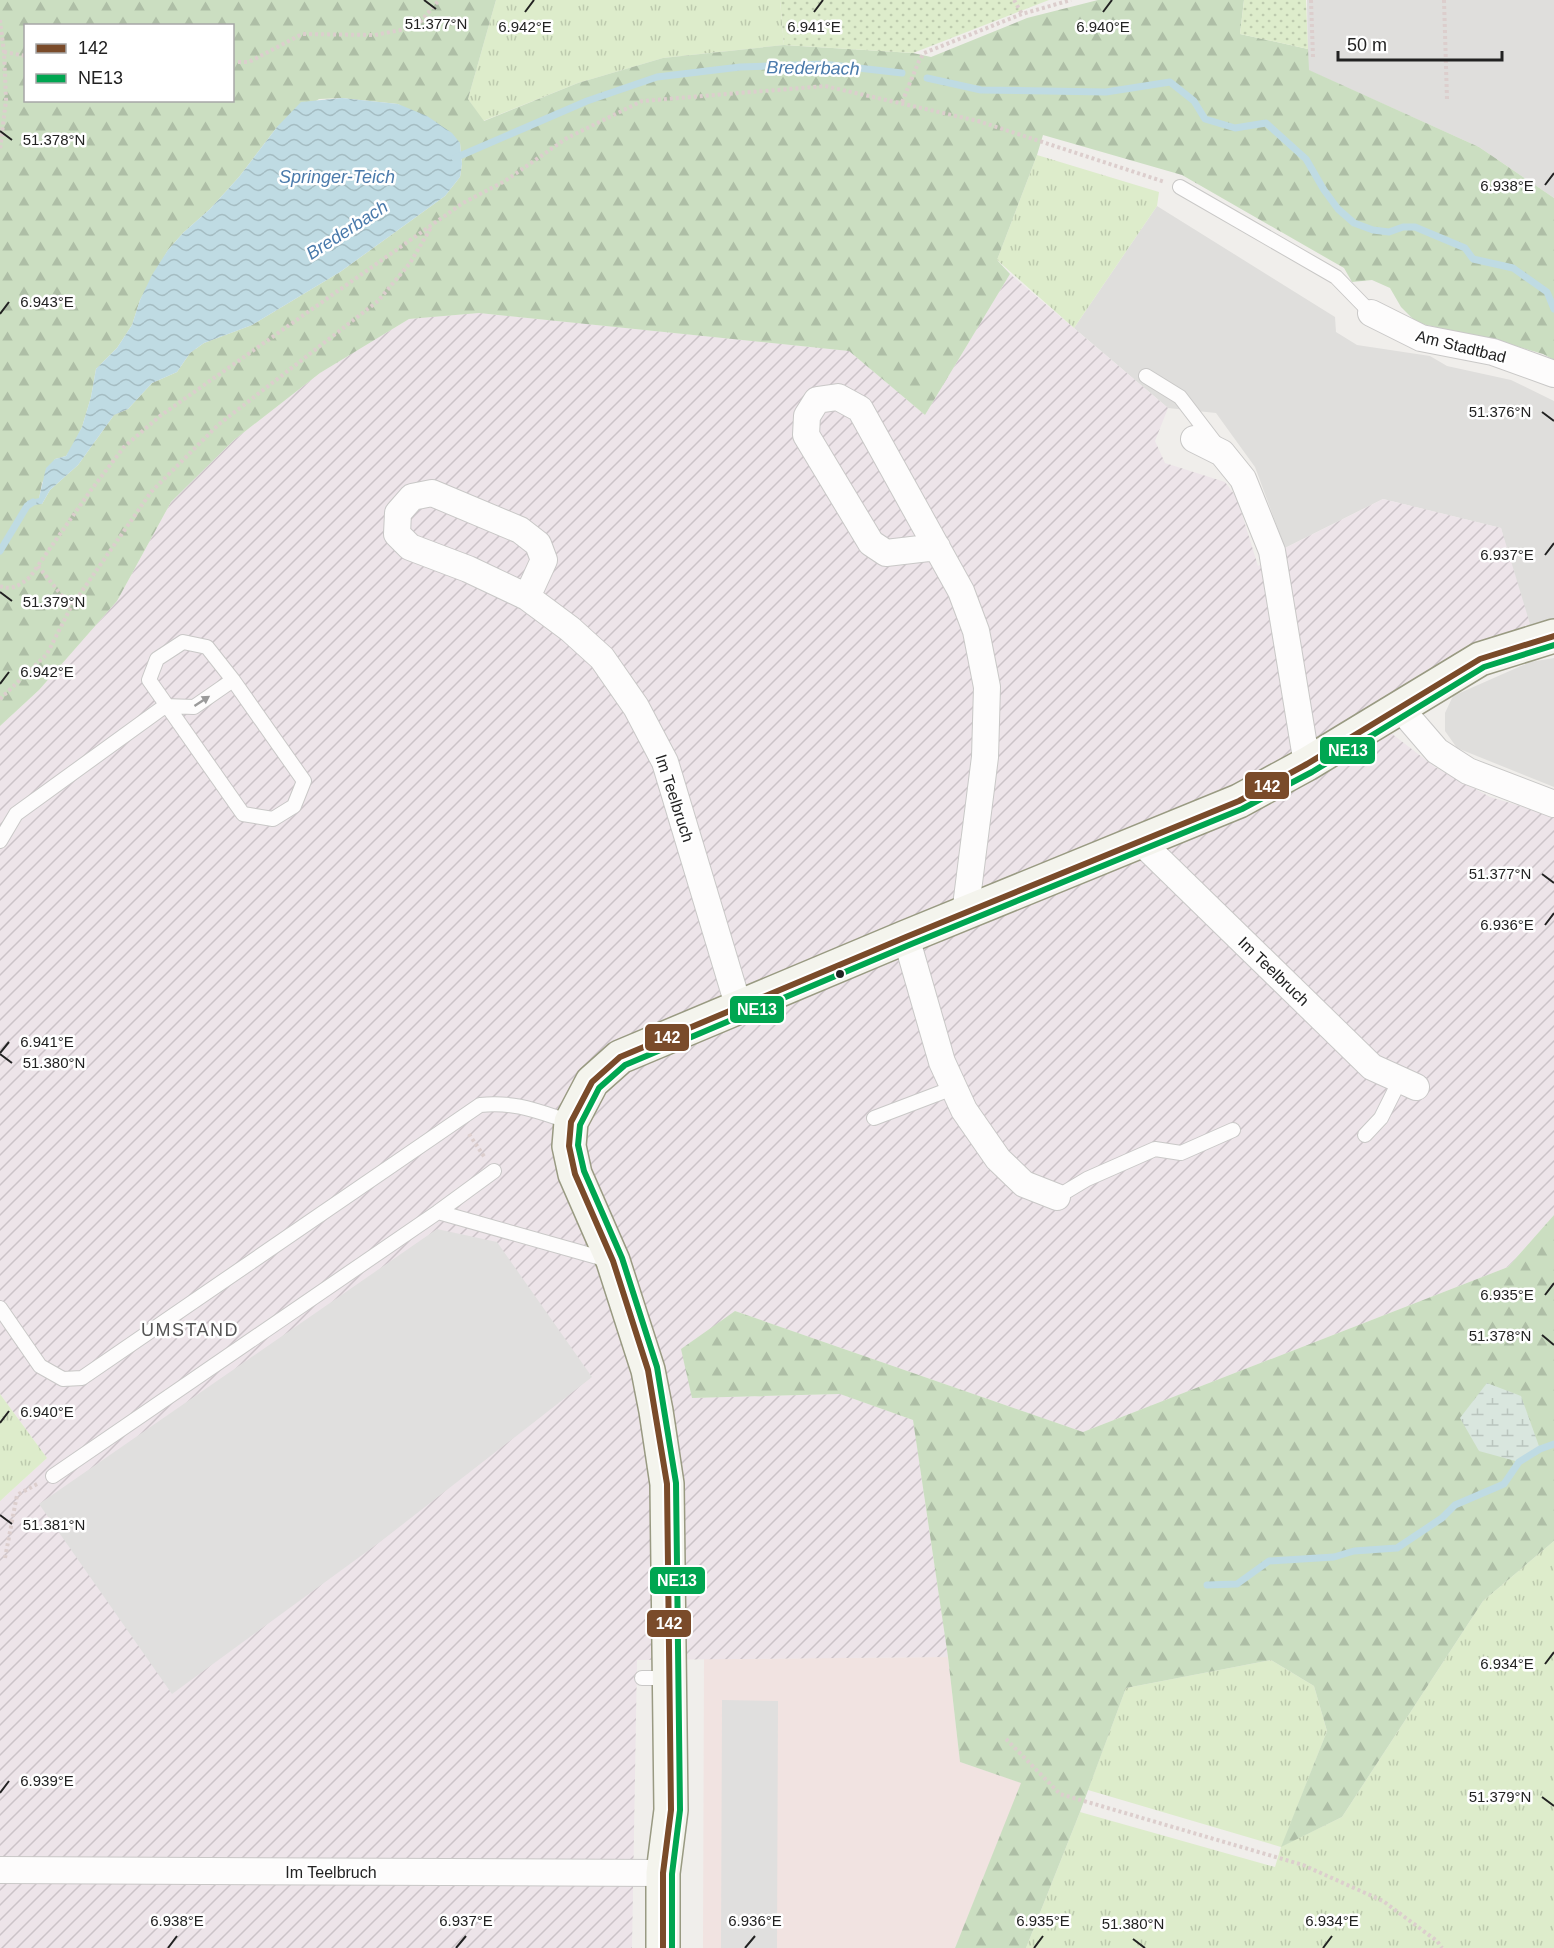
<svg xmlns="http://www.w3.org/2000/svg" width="1554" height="1948" font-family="Helvetica,sans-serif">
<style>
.residential{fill:#dfdedc}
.commercial{fill:#f1e3e1}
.industrial{fill:url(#industrial-furrows)}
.grass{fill:url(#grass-tufts)}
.forest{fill:url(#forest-firs);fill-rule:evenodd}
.wetland{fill:url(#wetland-marsh)}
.garden{fill:url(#garden-dots)}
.parking{fill:#e0dfde}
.water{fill:url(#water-waves)}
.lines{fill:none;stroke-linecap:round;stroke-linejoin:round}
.stream{stroke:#bfdbe3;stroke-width:7}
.lane-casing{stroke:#c9c8c7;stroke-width:16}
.street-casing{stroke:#c9c8c7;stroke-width:28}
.secondary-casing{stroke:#999a82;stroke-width:36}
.path{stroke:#dccecd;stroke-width:4;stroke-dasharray:3 3;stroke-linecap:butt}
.lane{stroke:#fdfcfc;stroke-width:14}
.street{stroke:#fdfcfc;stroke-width:26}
.secondary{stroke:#f4f4ed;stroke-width:33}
.bus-1-casing{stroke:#fff;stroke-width:10}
.bus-2-casing{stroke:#fff;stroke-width:10}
.bus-1{stroke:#7a4b2a;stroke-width:6}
.bus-2{stroke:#00a651;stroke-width:6}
.oneway{fill:#9a9a9a}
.ticks{fill:none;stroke:#222;stroke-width:2}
.bus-dot{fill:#222;stroke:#fff;stroke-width:2}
.labels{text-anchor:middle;stroke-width:5;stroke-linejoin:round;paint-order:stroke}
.street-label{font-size:16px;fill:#222;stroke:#fff}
.water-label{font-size:18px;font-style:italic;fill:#4a7aab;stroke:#fff}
.neighbourhood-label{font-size:18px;letter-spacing:1.5px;fill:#555;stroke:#fff}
.ticks-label{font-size:15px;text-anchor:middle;fill:#222;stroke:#fff;stroke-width:5;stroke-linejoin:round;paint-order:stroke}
.line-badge{stroke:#fff;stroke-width:2}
.badge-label{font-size:16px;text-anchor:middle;font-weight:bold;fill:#fff}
</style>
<defs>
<pattern id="industrial-furrows" width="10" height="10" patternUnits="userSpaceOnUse" patternTransform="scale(1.5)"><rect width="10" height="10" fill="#ede4e9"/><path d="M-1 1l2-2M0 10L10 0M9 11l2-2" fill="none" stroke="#cbc3c8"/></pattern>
<pattern id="grass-tufts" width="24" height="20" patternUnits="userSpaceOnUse" patternTransform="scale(1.5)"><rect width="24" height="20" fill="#ddeccb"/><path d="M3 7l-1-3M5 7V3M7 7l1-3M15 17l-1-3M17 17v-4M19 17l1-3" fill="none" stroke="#bdcaae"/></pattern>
<pattern id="forest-firs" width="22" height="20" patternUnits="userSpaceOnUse" patternTransform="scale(1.5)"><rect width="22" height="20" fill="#cbdec1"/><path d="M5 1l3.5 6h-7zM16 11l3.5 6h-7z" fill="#aebea6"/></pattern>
<pattern id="wetland-marsh" width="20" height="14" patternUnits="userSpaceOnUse" patternTransform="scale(1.5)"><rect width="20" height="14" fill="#d9e6de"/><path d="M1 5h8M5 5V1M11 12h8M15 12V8" fill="none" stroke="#bac5be"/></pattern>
<pattern id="garden-dots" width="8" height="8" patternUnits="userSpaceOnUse" patternTransform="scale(1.5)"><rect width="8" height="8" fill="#ddeccb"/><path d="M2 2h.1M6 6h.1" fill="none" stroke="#bdcaae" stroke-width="1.8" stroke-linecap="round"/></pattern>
<pattern id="water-waves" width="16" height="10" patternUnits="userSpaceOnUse" patternTransform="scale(1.5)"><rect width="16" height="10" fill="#bfdbe3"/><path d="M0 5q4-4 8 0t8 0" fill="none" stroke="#a4bcc2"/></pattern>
</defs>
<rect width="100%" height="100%" fill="#f0eeeb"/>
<path class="residential" d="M 1307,0 L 1554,0 L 1554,198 L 1479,147 L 1308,70 Z
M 1157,206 L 1335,317 L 1336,332 L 1357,345 L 1430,356 L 1447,366 L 1511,380 L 1554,401 L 1554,619 L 1527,627 L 1501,528 L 1383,499 L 1285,548 L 1255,467 L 1216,413 L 1168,408 L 1074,328 Z
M 1554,658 L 1554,787 L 1457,748 L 1445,731 L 1445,713 L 1453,696 L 1530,662 Z"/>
<path class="commercial" d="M 948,1657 L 960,1762 L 1022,1783 L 955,1948 L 703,1948 L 704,1659 Z"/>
<path class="industrial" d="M 1010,274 L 1168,408 L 1155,441 L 1165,463 L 1225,482 L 1237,498 L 1258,566 L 1285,548 L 1383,499 L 1501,528 L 1530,624 L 1473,646 L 1365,713 L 1435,767 L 1490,797 L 1554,816 L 1554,1215 L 1508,1267 L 1083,1432 L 735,1311 L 692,1398 L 840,1394 L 913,1420 L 948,1657 L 637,1660 L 632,1948 L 0,1948 L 0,1501 L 47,1458 L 0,1394 L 0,726 L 39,690 L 117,601 L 171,502 L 234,440 L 320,373 L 409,319 L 479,313 L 849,351 L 925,415 Z"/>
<path class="grass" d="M 496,0 L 780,0 L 784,45 L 663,58 L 578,83 L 483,121 L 468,99 Z
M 1037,155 L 1159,192 L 1157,206 L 1074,328 L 997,260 Z
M 0,1394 L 47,1458 L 0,1501 Z
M 1554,1541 L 1554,1948 L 1026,1948 L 1080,1812 L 1275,1867 L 1281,1847 L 1088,1790 L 1126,1688 L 1271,1660 L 1314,1686 L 1327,1731 L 1282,1846 L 1342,1817 L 1483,1601 Z"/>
<path class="forest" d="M 0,0 L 496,0 L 468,99 L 484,121 L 578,83 L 663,58 L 784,45 L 913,53 L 931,57 L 1027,18 L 1098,0 L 1244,0 L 1240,34 L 1308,49 L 1309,70 L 1479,147 L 1554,198 L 1554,360 L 1543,354 L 1492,339 L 1417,323 L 1401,307 L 1390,288 L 1372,280 L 1352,282 L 1344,268 L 1182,175 L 1043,135 L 1037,155 L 997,260 L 1010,274 L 925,415 L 849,351 L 479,313 L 409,319 L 320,373 L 234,440 L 171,502 L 117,601 L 39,690 L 0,726 ZM 26,26 L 232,26 L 232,100 L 26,100 ZM 342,98 L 398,104 L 460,143 L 462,164 L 460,177 L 445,196 L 340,272 L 252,325 L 204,343 L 190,353 L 177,372 L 152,383 L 128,409 L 114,415 L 78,465 L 50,490 L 42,504 L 27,501 L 39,499 L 42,483 L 55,459 L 66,456 L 73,446 L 82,427 L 91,397 L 96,369 L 117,348 L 132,325 L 140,300 L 168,250 L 183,233 L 210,209 L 239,177 L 277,127 L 319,99 Z
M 1554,1215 L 1554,1541 L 1483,1601 L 1342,1817 L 1281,1847 L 1327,1731 L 1314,1686 L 1271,1660 L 1126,1688 L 1080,1812 L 1026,1948 L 955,1948 L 1021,1783 L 960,1762 L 948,1657 L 913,1420 L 840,1394 L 692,1398 L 681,1349 L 735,1311 L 1083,1432 L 1508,1267 Z"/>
<path class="wetland" d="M 1487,1383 L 1521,1396 L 1540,1449 L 1519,1462 L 1479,1451 L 1460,1418 Z"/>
<path class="garden" d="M 780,0 L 1049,0 L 913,53 L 784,45 Z
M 1244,0 L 1306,0 L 1308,49 L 1240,34 Z"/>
<path class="parking" d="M 437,1229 L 497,1242 L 592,1377 L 380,1542 L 172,1694 L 39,1504 Z
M 722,1700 L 778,1701 L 777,1948 L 721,1948 Z"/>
<path class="water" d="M 342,98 L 398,104 L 427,116 L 452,133 L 460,143 L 462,164 L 460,177 L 445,196 L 340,272 L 252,325 L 204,343 L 190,353 L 177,372 L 152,383 L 128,409 L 114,415 L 78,465 L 50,490 L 42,504 L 27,506 L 27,501 L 39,498 L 46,468 L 55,459 L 66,456 L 82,427 L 91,397 L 96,369 L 117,348 L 132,325 L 140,300 L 152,275 L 168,250 L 183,233 L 210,209 L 239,177 L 277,127 L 301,102 Z"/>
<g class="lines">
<path class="stream" d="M 927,78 L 981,90 L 1106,92 L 1170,82 L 1194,101 L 1205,119 L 1235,128 L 1266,123 L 1306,159 L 1324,190 L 1338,209 L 1354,223 L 1373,230 L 1389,232 L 1403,227 L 1415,227 L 1465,248 L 1473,259 L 1513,268 L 1547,292 L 1554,309
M 455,158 L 587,101 L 657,77 L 740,67 L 823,64 L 902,73
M 0,551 L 27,506 L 33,502
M 1207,1585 L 1237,1584 L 1269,1561 L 1334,1557 L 1354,1551 L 1397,1548 L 1442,1518 L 1455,1505 L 1504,1484 L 1519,1462 L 1540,1449 L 1554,1444"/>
<g class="lane-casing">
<path id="lane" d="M 1180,187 L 1336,277 L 1371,313
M 1146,376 L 1180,397 L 1216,444
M 183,642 L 207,647 L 233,680 L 304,781 L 294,806 L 273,819 L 243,814 L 149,680 L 157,659 Z
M 0,841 L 16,814 L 165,706 L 194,707 L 233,680
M 874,1118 L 953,1088
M 1365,1135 L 1381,1118 L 1400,1080
M 1057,1197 L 1087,1179 L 1155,1149 L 1181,1153 L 1233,1130
M 438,1212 L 608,1260
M 0,1308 L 40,1366 L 63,1379 L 82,1378 L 480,1105 C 515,1101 539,1112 571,1122
M 53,1476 L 438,1212 L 494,1171
M 642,1678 L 670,1678"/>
</g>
<g class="street-casing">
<path id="street" d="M 1371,313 L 1421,338 L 1493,352 L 1554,374
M 1194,439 L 1222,453 L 1243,479 L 1272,551 L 1307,764
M 937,547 L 886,553 L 871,543 L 806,435 L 807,416 L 817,400 L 838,397 L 860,409 L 961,591 L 976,631 L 987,687 L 985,757 L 965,914
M 527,597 L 544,560 L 538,544 L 520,530 L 432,493 L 412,497 L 398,513 L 397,534 L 410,547 L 468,569 L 527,597 L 570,629 L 602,658 L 636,707 L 665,762 L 739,1008
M 1400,708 L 1437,751 L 1468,771 L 1554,804
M 1141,842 L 1372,1067 L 1416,1087
M 906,937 L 942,1062 L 964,1110 L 998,1159 L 1024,1184 L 1057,1197
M 0,1870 L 663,1873"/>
</g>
<g class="secondary-casing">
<path id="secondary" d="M 663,1948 L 663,1873 L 671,1810 L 667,1484 L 656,1411 L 648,1370 L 613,1261 L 575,1174 L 569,1146 L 571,1122 L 592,1082 L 620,1057 L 906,937 L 1239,801 L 1307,764 L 1480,659 L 1554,636"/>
</g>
<path class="path" d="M 1014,0 L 1022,14
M 1311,0 L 1313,57
M 1444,0 L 1447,99
M 0,20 L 4,52 L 6,100 L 0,150
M 4,52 L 26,56
M 232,62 L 249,62 L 302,34 L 375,35 L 416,27 L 439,0
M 902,102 L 919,61 L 924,53 L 1022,14 L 1071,0
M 38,566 L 71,607
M 0,586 C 12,591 20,585 30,577 L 91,490 L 124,447 L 160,416 L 463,203 L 505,181 L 567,138 L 642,101 L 825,86 L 978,121 L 1165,182
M 0,699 L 47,654 L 71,607 L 151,492 L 218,425 L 378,301 L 410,263 L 432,226
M 469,1134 L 485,1158
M 5,1558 L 17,1495 L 39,1483
M 1006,1739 L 1060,1794 L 1303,1865 L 1383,1901 L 1437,1941 L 1442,1948"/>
<use href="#lane" class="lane"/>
<use href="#street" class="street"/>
<use href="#secondary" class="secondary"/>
<g class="bus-1-casing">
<path id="bus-1" d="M 663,1948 L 663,1873 L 671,1810 L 667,1484 L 648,1370 L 613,1261 L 575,1174 L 569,1146 L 571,1122 L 592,1082 L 620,1057 L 906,937 L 1239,801 L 1307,764 L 1480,659 L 1554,636"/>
</g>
<g class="bus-2-casing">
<path id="bus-2" d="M 672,1948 L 672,1874 L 680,1810 L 676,1483 L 657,1367 L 622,1258 L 584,1171 L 578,1145 L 580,1125 L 599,1088 L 625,1065 L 909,945 L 1242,809 L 1312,772 L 1484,667 L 1554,645"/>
</g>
<use href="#bus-1" class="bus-1"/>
<use href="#bus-2" class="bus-2"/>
</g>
<defs><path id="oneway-solid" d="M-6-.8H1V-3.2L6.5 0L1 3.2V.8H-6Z" transform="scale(1.5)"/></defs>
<use class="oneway" href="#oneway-solid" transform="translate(202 701) rotate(-33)"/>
<path class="ticks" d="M 424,0 L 436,9M 525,12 L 534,0M 814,12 L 823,0M 1103,12 L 1112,0M 0,131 L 12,140M 1545,185 L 1554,173M 0,314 L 9,302M 1542,412 L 1554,421M 1545,555 L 1554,543M 0,592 L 12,601M 0,684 L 9,672M 1542,874 L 1554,883M 1545,925 L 1554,913M 0,1053 L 9,1042M 0,1054 L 12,1063M 1545,1295 L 1554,1283M 1542,1335 L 1554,1345M 0,1423 L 9,1411M 0,1515 L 12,1524M 1545,1664 L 1554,1652M 0,1793 L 9,1781M 1542,1797 L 1554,1806M 1133,1939 L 1145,1948M 168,1948 L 177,1936M 456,1948 L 466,1936M 745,1948 L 755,1936M 1034,1948 L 1043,1936M 1323,1948 L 1332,1936"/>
<circle class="bus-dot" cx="840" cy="974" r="5"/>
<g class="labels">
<g class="street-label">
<text transform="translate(1461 346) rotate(14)" y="6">Am Stadtbad</text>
<text transform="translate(675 798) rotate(72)" y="6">Im Teelbruch</text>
<text transform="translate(1274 971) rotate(44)" y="6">Im Teelbruch</text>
<text x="331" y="1878">Im Teelbruch</text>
</g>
<g class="water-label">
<text transform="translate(813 68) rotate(1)" y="6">Brederbach</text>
<text x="337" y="183">Springer-Teich</text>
<text transform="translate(347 230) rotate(-33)" y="6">Brederbach</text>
</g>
<g class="neighbourhood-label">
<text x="190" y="1336">UMSTAND</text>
</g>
</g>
<g class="ticks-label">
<text x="436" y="29">51.377°N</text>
<text x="525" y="32">6.942°E</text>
<text x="814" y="32">6.941°E</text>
<text x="1103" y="32">6.940°E</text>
<text x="54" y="145">51.378°N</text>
<text x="1507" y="191">6.938°E</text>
<text x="47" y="307">6.943°E</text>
<text x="1500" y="417">51.376°N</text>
<text x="1507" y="560">6.937°E</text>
<text x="54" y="607">51.379°N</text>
<text x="47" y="677">6.942°E</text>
<text x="1500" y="879">51.377°N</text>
<text x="1507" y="930">6.936°E</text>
<text x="47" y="1047">6.941°E</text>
<text x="54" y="1068">51.380°N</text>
<text x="1507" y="1300">6.935°E</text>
<text x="1500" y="1341">51.378°N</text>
<text x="47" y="1417">6.940°E</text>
<text x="54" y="1530">51.381°N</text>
<text x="1507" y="1669">6.934°E</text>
<text x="47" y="1786">6.939°E</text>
<text x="1500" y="1802">51.379°N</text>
<text x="177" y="1926">6.938°E</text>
<text x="466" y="1926">6.937°E</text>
<text x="755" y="1926">6.936°E</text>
<text x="1043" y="1926">6.935°E</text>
<text x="1332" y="1926">6.934°E</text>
<text x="1133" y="1929">51.380°N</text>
</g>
<g class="line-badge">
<rect x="1319" y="736" width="57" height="29" rx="6" fill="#00a651"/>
<rect x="1244" y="771" width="46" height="29" rx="6" fill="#7a4b2a"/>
<rect x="729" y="995" width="56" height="29" rx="6" fill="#00a651"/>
<rect x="644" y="1023" width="46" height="29" rx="6" fill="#7a4b2a"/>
<rect x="649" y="1566" width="57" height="29" rx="6" fill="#00a651"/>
<rect x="646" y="1609" width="46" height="29" rx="6" fill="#7a4b2a"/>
</g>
<g class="badge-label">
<text x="1348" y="756">NE13</text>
<text x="1267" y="792">142</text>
<text x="757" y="1015">NE13</text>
<text x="667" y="1043">142</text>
<text x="677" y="1586">NE13</text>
<text x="669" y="1629">142</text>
</g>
<rect x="24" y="24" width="210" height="78" fill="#ffffff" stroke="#a7a7a7" stroke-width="1.5"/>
<rect x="36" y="44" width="30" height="9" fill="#7a4b2a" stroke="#a7a7a7" stroke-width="1.5"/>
<text x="78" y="54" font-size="18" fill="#222222">142</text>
<rect x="36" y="74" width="30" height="9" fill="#00a651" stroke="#a7a7a7" stroke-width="1.5"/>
<text x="78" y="84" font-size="18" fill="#222222">NE13</text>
<path d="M1338 51v9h164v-9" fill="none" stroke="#222222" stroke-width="3"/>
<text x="1347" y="51" font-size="18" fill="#222222" stroke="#ffffff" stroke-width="4.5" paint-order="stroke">50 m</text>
</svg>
